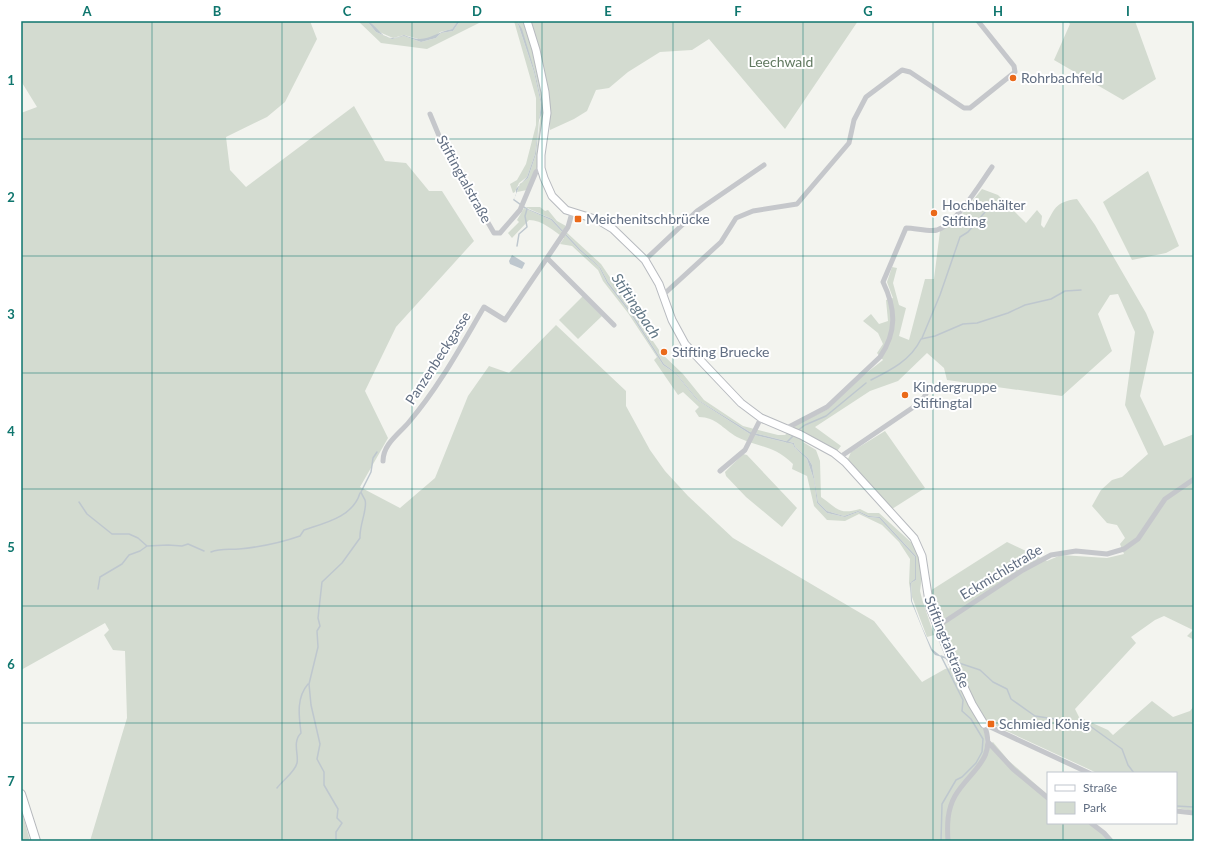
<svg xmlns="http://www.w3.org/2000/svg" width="1215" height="862" font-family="Lato,sans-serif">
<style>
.green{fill:#d3dbd0}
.water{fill:#bec7ce}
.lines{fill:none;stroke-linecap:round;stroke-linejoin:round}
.stream{stroke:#bec7ce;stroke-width:1.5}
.secondary-casing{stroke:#b7babf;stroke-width:9}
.primary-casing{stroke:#b5b8bc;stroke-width:10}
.street{stroke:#c5c7cb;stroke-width:5}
.secondary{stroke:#fff;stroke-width:7}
.primary{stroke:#fff;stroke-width:8}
.grid{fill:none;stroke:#0f766e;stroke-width:1;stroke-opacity:0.55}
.poi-dot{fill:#ea6919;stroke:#fff;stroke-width:1.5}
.labels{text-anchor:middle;stroke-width:4;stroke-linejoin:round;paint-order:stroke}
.park-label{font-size:14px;fill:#617960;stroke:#fff}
.poi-label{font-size:14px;fill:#616e82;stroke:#fff;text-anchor:start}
.street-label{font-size:14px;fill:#616e82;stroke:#fff}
.water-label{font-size:15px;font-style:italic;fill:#627786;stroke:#fff}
.neatline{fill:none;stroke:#0f766e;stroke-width:1.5}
.grid-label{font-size:13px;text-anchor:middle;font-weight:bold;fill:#0f766e}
</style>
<rect width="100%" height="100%" fill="#f3f4ef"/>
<path class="green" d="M 21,21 L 310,21 L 317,39 L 285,102 L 267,117 L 226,137 L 230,170 L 246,187 L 354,106 L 385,161 L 406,163 L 429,191 L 442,191 L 474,241 L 396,327 L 365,391 L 388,438 L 360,487 L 400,508 L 435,478 L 468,396 L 489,366 L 509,373 L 556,325 L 626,391 L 626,406 L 650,450 L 665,471 L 688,496 L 733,538 L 874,621 L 922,682 L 945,669 L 951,668 L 965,685 L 966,679 L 963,678 L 934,611 L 930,591 L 1007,542 L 1047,561 L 1061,555 L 1107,558 L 1124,554 L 1120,544 L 1125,538 L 1117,525 L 1107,523 L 1092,506 L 1101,490 L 1112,480 L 1122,477 L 1148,454 L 1125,405 L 1135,332 L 1118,294 L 1110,295 L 1098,314 L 1112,351 L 1062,396 L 947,380 L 944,368 L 927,353 L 898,381 L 870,391 L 815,427 L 841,446 L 837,451 L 807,435 L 803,442 L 816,450 L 820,461 L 821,497 C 838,509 839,515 860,509 L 868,513 L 879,513 L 913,544 L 918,556 L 922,576 L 920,591 L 922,599 L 934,635 L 927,637 L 912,597 L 911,583 L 916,580 L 916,556 L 880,517 L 869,516 L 858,511 L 844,516 L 827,511 L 818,502 L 812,465 L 808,458 L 795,447 L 794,443 L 750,432 L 698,400 L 675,372 L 664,364 L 631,312 L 608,282 L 600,267 L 580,249 L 552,219 L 525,207 L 540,207 L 545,211 L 548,210 L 557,221 L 566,226 L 564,230 L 601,264 L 661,353 L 683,374 L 704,400 L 743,426 L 778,435 L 785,435 L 796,425 L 828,409 L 860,378 L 883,360 L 877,353 L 883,344 L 878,333 L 863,321 L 871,314 L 879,324 L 888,321 L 886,300 L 893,298 L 887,282 L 892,267 L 897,268 L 893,283 L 899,305 L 906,308 L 899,336 L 909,340 L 925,279 L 934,279 L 940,231 L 958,219 L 982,189 L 998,195 L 1026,223 L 1037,210 L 1042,216 L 1041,225 L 1044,228 C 1055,209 1054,202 1077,199 L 1095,225 L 1146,313 L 1154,332 L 1140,396 L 1164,446 L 1194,434 L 1194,640 L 1187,636 L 1193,630 L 1164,616 L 1155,620 L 1131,637 L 1136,643 L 1075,709 L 1079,717 L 1108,730 L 1113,735 L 1152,701 L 1173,717 L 1190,711 L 1194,706 L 1194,811 L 1176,808 L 1176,773 L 1097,773 L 985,721 L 985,748 L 993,742 L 1009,761 L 1048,795 L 1048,823 L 1095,823 L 1113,841 L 90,841 L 127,718 L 125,651 L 113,650 L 104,635 L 109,630 L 105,623 L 21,670 L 21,113 L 37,107 L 21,81 Z
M 358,21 L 367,21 L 376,32 L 392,39 L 404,36 L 421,42 L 436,38 L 441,33 L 453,31 L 460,21 L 483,21 L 427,49 L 381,43 Z
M 369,21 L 458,21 L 452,29 L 440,32 L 436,36 L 422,40 L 404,35 L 393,38 L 377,31 Z
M 514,21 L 517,21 L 534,72 L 541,104 L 535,154 L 527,177 L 519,183 L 515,192 L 513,193 L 510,184 L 517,180 L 526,164 L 536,125 L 536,98 Z
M 518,21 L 858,21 L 785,129 L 709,39 L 692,50 L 660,52 L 628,72 L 609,88 L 596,90 L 587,111 L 574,119 L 550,130 L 548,88 L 541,87 L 544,112 L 540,134 L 538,168 L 527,190 L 517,192 L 520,184 L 528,178 L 536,154 L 542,104 L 535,72 Z
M 1068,21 L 1135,21 L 1156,79 L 1123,100 L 1054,60 L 1070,24 Z
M 1148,171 L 1179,246 L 1166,253 L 1132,260 L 1103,202 Z
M 524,208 L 551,220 L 579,250 L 599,267 L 607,283 L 630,313 L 663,365 L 675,373 L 697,400 L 750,434 L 793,444 L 794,447 L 807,459 L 814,480 L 817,503 L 827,513 L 845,517 L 858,512 L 868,517 L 879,518 L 915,557 L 915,580 L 910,583 L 911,594 L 909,583 L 910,559 L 899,542 L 882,525 L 859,514 L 845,521 L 827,520 L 814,506 L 807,476 L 792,469 L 793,464 C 772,444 759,448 737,437 C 723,429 716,417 699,417 L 695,411 L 699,407 L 683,392 L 678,395 L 654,360 L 657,357 L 628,313 L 603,281 L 598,270 L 572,246 L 560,244 L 564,238 C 554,231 542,220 529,220 L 512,238 L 508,233 L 519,222 L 517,220 Z
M 583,296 L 602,316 L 578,339 L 559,320 Z
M 885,431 L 925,488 L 892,509 L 848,459 L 851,452 Z
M 743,454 L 747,455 L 797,508 L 782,527 L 746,497 L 726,476 L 725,472 Z
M 21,809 L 30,841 L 21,841 Z"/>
<path class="water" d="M 367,21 C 381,27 381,45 404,35 C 427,45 432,33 452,29 L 457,22 L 460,21 L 453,31 L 441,33 L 436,38 L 421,42 L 404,36 L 392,39 L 376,32 Z
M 517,21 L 522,29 L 535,72 L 542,104 L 542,113 L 539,120 L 536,154 L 528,178 L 520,184 L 514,199 L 528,209 L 552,219 L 580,249 L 600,267 L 608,282 L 631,312 L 664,364 L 675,372 L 698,400 L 750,432 L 794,443 L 795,447 L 808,458 L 812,465 L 818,502 L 827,511 L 844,516 L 858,511 L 869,516 L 880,517 L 916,556 L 916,580 L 911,583 L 912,601 L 922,627 L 932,649 L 942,657 L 935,655 L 931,650 L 911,601 L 910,583 L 915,579 L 915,557 L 879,518 L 868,517 L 858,512 L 845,517 L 827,513 L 817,503 L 814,480 L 807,459 L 794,447 L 793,444 L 750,434 L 697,400 L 675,373 L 663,365 L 630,313 L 607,283 L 599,267 L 579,250 L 551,220 L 524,208 L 513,200 L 516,195 L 516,189 L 527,177 L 535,154 L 541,104 L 534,72 Z
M 512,255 L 525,263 L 522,269 L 510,264 L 509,261 Z"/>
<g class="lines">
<path class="stream" d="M 517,246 L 519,234 L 527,227 L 525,216 L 527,209
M 922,338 L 940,295 L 960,237 L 968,232 L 985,212
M 871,380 C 891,370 911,360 921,339 L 935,336 L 963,324 L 977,323 L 1008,313 L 1025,305 L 1051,299 L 1065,291 L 1081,290
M 797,431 L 805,425 L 826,416 L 866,383
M 787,442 L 793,436
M 79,502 L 87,514 L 112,534 L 129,534 L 138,538 L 147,546
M 211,552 C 221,548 229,550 239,549 C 260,547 280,543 300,536 L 304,530 C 325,523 353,517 360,493
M 98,589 L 100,577 L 122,564 L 129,555 L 140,551 L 147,546 L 168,545 L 182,546 L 188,544 L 204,551
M 941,656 L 948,659
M 956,662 L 980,670 L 993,682 L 1007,689 L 1011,699 L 1035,716 L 1068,721 L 1090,726 L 1122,749 L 1128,765 L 1134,773
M 277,788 C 283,780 295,772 297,763 C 299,755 292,742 301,733 C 299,716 296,698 308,684
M 1176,806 L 1194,807
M 336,841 L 336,832 L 342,823 L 337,818 L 338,809 L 324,785 L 324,772 L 317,759 L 320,744 L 311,705 L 309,684 L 318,647 L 317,631 L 320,626 L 318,618 L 322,582 L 342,563 L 360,538 C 359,526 368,508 365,500 C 364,498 362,495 361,492 L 371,472 L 373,458 L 377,452
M 941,841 L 942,804 L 956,780 L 962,777 L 976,763 L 982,752 L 983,739 L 971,719 L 962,711 L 963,700 L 941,656"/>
<g class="secondary-casing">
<path id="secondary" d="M 527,21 L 536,50 L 545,92 L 547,113 L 541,155 L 541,168 L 544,178 L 552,196 L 566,210 L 598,220 L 613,229 L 645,260 L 659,284 L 672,320 L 685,344 L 741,403 L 761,418 L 801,435 L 834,453 L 845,462 L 914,538 L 922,556 L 930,608 L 954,666 L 972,704 L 984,724"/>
</g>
<g class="primary-casing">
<path id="primary" d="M 21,794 L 36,841"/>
</g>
<path class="street" d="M 430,114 L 442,143 L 494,233 L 500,233 L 520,210 L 536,172 L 541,168
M 547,258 L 614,325
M 645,260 L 697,211 L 764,165
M 663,295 L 721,242 L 736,218 L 753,211 L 797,204 L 849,143 L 854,120 L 866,97 L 902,70 L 910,72 L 964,108 L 970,108 L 1015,72 L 1014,66 L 978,21
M 785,429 L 827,407 L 880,357 C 897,332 896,309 883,282 L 906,228 C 915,228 930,232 937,230 C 957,223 980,184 992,167
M 840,457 L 921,402 L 926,394
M 383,461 C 383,444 399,434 409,422 C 439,387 461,346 484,307 L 505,320 L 568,227 L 572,213
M 720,471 L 745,450 L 761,418
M 938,626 L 1023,570 L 1051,555 L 1076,551 L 1107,554 L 1124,549 L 1138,539 L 1165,499 L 1194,479
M 984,724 L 1089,773
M 988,742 L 1013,769 L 1048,798
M 1176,811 L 1194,813
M 1091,823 L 1104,833 L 1111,841
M 948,841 C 947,826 947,810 955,796 C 970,770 998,760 984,724"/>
<use href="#secondary" class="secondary"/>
<use href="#primary" class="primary"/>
</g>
<path class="grid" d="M 152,21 L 152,841M 282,21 L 282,841M 412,21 L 412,841M 542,21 L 542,841M 673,21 L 673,841M 803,21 L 803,841M 933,21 L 933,841M 1063,21 L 1063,773M 21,139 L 1194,139M 21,256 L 1194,256M 21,373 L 1194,373M 21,489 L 1194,489M 21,606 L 1194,606M 21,723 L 1194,723M 1063,823 L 1063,841"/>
<g class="poi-dot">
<circle cx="1013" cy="78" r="4"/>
<circle cx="934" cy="213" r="4"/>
<rect x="574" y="215" width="8" height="8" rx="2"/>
<circle cx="664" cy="352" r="4"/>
<circle cx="905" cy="395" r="4"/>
<rect x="987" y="720" width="8" height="8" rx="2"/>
</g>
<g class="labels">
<g class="park-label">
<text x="781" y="67">Leechwald</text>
</g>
<g class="poi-label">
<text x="1021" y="83">Rohrbachfeld</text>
<text x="942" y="210">Hochbehälter<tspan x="942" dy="16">Stifting</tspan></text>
<text x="586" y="224">Meichenitschbrücke</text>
<text x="672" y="357">Stifting Bruecke</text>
<text x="913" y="392">Kindergruppe<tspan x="913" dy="16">Stiftingtal</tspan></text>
<text x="999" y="729">Schmied König</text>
</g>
<g class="street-label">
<text transform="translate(464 179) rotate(61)" y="5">Stiftingtalstraße</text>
<text transform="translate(438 358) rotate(-57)" y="5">Panzenbeckgasse</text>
<text transform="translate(1001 572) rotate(-31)" y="5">Eckmichlstraße</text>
<text transform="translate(947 642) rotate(68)" y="5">Stiftingtalstraße</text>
</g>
<g class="water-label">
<text transform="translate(636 306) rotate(56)" y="5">Stiftingbach</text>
</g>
</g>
<rect width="1215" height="862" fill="none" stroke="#ffffff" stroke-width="44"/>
<rect x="1047" y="772" width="130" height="52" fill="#ffffff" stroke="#c0c5cd"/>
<rect x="1055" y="785" width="20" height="6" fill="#ffffff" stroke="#c0c5cd"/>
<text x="1083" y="792" font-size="12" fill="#616e82">Straße</text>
<rect x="1055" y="802" width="20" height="12" fill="#d3dbd0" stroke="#c0c5cd"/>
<text x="1083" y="812" font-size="12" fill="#616e82">Park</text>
<rect x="22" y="22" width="1171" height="818" class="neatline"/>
<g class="grid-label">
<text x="87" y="16">A</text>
<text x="217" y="16">B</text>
<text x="347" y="16">C</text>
<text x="477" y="16">D</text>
<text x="608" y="16">E</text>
<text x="738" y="16">F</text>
<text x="868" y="16">G</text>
<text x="998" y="16">H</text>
<text x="1128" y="16">I</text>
<text x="11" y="85">1</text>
<text x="11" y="202">2</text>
<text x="11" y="319">3</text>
<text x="11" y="436">4</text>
<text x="11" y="552">5</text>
<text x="11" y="669">6</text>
<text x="11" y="786">7</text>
</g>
</svg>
